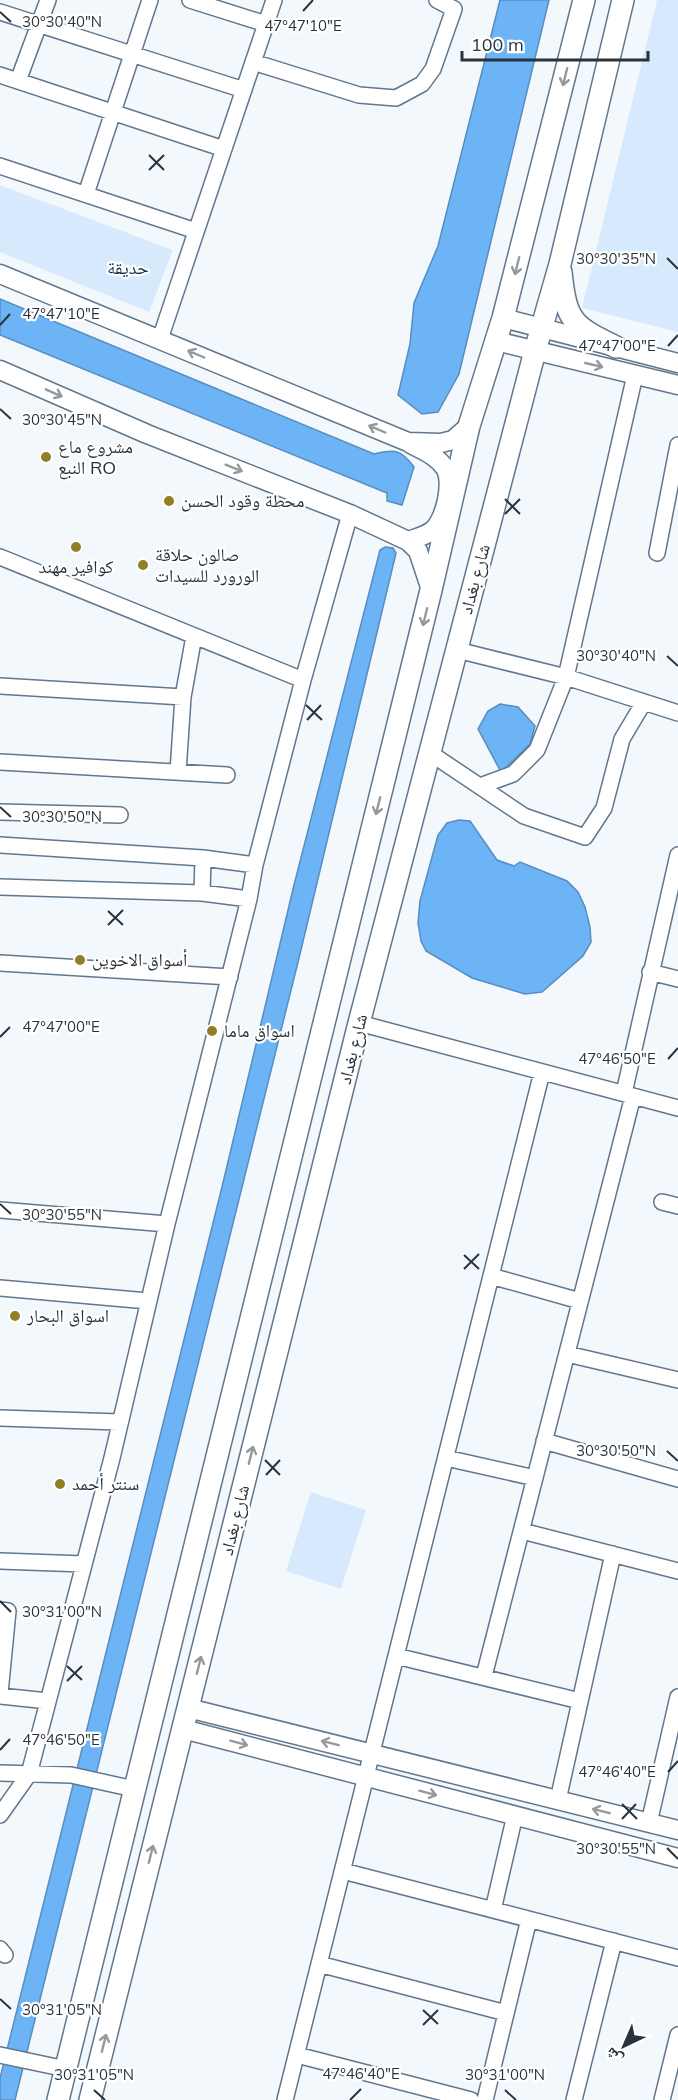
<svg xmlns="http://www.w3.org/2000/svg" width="678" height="2100" font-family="Mulish,'Noto Naskh Arabic',sans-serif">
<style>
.green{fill:#d7eafd}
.water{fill:#6cb4f6;stroke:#588dbe;stroke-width:1.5}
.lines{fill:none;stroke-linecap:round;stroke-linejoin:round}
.minor-casing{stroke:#61778d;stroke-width:18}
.major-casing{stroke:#61778d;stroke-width:21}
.highway-casing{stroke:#61778d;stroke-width:24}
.minor{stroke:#fff;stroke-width:15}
.major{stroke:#fff;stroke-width:18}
.highway{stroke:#fff;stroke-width:21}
.oneway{stroke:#94999e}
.ticks{fill:none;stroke:#29333c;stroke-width:2}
.poi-dot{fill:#907f25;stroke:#fff;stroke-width:2}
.labels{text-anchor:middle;stroke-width:4.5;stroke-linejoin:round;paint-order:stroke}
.park-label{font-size:18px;fill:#0d2c46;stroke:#fff}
.poi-label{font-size:18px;fill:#29333c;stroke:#fff;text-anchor:start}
.street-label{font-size:18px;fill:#29333c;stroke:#fff}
.ticks-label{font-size:15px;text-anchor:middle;fill:#29333c;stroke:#fff;stroke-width:4.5;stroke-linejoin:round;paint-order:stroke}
</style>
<rect width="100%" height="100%" fill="#f3f8fd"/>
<path class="green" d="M 657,0 L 678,0 L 678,332 L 582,308 Z
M 0,185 L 173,250 L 149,312 L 0,252 Z
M 311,1492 L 366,1510 L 341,1589 L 286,1571 Z"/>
<path class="water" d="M 500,0 L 549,0 L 459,374 L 438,412 L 422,414 L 398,395 L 410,344 L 414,303 L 438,246 Z
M 0,299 L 374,454 C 394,449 401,449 414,467 L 402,505 L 387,501 L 387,493 L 0,335 Z
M 385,547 L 393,548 L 396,553 L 300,954 L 15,2100 L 0,2100 L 0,2078 L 222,1187 L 294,885 L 380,550 Z
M 500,704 L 518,707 L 535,726 L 530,744 L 501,772 L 478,729 L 488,711 Z
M 459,820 L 470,821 L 497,860 L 514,866 L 520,862 L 567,881 L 578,892 L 585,907 L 590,927 L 591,942 L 583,956 L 542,992 L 525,994 L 472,978 L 426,951 L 421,941 L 418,923 L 420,901 L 438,835 L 447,823 Z"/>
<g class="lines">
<g class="minor-casing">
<path id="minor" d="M 190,0 L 266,24
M 0,12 L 244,90
M 253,62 L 359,95 L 396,98 L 422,84 L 433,69 L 454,9 L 437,0
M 0,75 L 224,149
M 18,81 L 48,0
M 0,166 L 196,231
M 86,194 L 150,0
M 160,339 L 274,0
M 657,553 L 678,445
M 0,557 L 303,680
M 457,650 L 566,677 L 678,713
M 0,686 L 183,697
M 430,753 L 524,816 L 585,837 L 604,808 L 622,739 L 644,702
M 0,762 L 227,775
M 178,772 L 183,697 L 194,636
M 480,786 L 513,774 L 537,750 L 566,677 L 635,375
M 0,812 L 120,815
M 0,845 L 203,858 L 255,865
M 0,887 L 202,893 L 249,899
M 202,893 L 203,858
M 0,963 L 230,977
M 650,972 L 678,979
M 359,1023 L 678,1108
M 624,1093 L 678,855
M 662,1202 L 678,1206
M 0,1210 L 167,1224
M 491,1276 L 580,1301
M 0,1288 L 148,1301
M 567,1354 L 678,1380
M 0,1418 L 119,1422
M 544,1441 L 678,1479
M 446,1458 L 535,1478
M 522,1531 L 678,1571
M 0,1561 L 84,1564
M 0,1610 L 8,1611 L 0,1693
M 396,1656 L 580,1701
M 484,1676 L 633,1096
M 0,1696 L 48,1701
M 0,1773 L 71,1775 L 134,1789
M 558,1800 L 613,1554
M 0,1815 L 29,1774 L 112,1458 L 167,1224 L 249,899 L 255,865 L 303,680 L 350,514
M 649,1823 L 678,1697
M 343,1871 L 678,1958
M 493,1910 L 515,1815
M 0,1949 L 5,1955
M 319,1964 L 506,2013
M 0,2055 L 66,2069
M 297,2055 L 471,2100
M 285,2100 L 542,1072
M 485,2100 L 529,1919
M 574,2100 L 614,1941
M 662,2100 L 678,2035"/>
</g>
<g class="major-casing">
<path id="major" d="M 0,274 L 408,442 L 441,443 L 453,440 L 469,426
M 503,318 L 678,363
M 496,341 L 678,385
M 0,370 L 147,434 L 350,514 L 408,541 L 418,551 L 431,590
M 408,541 C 416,538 426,536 433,530 C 445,520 454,482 445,468 C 437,456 424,451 411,444
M 188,1708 L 678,1830
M 183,1729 L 678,1858"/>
</g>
<g class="highway-casing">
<path id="highway" d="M 561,272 C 566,322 573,326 616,347
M 58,2100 L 431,590 L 469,426 L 503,318 L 584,0
M 90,2100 L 359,1023 L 535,351 L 560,264 L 623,0"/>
</g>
<use href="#minor" class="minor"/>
<use href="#major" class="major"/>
<use href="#highway" class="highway"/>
</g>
<defs><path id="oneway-shaft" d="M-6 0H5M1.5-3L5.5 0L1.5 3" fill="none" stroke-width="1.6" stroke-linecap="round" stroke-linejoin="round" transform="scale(1.5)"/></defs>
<g class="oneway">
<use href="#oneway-shaft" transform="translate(565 77) rotate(104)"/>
<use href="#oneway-shaft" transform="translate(517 266) rotate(104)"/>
<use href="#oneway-shaft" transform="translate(196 354) rotate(-157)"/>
<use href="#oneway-shaft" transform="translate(594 365) rotate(13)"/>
<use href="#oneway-shaft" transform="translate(54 393) rotate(24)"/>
<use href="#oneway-shaft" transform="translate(377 429) rotate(-157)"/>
<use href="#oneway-shaft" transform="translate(234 468) rotate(22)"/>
<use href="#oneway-shaft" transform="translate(425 617) rotate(104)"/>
<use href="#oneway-shaft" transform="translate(378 806) rotate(104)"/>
<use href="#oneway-shaft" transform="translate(251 1455) rotate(-76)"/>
<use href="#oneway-shaft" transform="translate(199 1665) rotate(-76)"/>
<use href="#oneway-shaft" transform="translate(239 1743) rotate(15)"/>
<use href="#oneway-shaft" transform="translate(330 1743) rotate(-166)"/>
<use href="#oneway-shaft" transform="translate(428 1793) rotate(15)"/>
<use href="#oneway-shaft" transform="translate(601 1811) rotate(-166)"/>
<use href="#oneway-shaft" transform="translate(151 1854) rotate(-76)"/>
<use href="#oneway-shaft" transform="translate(104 2043) rotate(-76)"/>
</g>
<path class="ticks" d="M 303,11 L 313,0M 0,12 L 11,22M 149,155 L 164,170M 149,170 L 164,155M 667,258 L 678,269M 0,325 L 10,314M 668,346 L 678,335M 0,409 L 11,419M 505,499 L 520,514M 505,514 L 520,499M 667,656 L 678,666M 306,705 L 322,720M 307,720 L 321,705M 0,807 L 11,817M 108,911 L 123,925M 108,925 L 123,910M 0,1037 L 10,1027M 668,1059 L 678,1048M 0,1204 L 11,1214M 464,1255 L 479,1269M 464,1269 L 479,1254M 667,1451 L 678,1461M 265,1460 L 280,1475M 266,1475 L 280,1460M 0,1601 L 11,1612M 67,1666 L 82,1680M 67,1681 L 82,1666M 0,1750 L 10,1739M 668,1772 L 678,1761M 622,1804 L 637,1819M 622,1819 L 636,1804M 667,1848 L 678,1859M 0,1999 L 11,2009M 423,2010 L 438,2024M 423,2025 L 438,2010M 94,2090 L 105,2100M 505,2090 L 516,2100M 350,2100 L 361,2089"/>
<g class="poi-dot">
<circle cx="46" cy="457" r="6"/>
<circle cx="169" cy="501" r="6"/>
<circle cx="76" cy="547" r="6"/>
<circle cx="143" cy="565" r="6"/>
<circle cx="80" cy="960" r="6"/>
<circle cx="212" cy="1031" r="6"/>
<circle cx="15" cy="1316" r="6"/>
<circle cx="60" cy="1484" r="6"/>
</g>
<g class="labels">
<g class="park-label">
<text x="128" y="274">حديقة</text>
</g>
<g class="poi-label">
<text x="58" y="453">مشروع ماع<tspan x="58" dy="21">النبع RO</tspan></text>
<text x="181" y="507">محطة وقود الحسن</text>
<text x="155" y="561">صالون حلاقة<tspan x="155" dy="21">الورورد للسيدات</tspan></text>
<text x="76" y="573" text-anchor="middle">كوافير مهند</text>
<text x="92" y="966">أسواق الاخوين</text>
<text x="224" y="1037">اسواق ماما</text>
<text x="27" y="1322">اسواق البحار</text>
<text x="72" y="1490">سنتر أحمد</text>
</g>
<g class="street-label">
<text transform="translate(475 579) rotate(-75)" y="6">شارع بغداد</text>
<text transform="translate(353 1049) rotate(-76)" y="6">شارع بغداد</text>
<text transform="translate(235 1520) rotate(-76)" y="6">شارع بغداد</text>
</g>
</g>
<g class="ticks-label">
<text x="62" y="27">30°30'40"N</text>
<text x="303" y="31">47°47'10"E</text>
<text x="616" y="264">30°30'35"N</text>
<text x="61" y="319">47°47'10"E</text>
<text x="617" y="351">47°47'00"E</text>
<text x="62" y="425">30°30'45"N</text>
<text x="616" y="661">30°30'40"N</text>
<text x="62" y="822">30°30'50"N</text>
<text x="61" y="1032">47°47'00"E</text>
<text x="617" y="1064">47°46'50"E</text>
<text x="62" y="1220">30°30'55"N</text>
<text x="616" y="1456">30°30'50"N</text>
<text x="62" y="1617">30°31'00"N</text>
<text x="61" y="1745">47°46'50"E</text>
<text x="617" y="1777">47°46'40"E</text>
<text x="616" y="1854">30°30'55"N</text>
<text x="62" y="2015">30°31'05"N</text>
<text x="361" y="2079">47°46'40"E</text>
<text x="94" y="2080">30°31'05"N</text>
<text x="505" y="2080">30°31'00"N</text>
</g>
<g transform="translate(624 2046) rotate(224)" stroke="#ffffff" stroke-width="4.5" paint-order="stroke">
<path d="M0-4.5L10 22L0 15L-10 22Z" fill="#29333c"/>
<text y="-9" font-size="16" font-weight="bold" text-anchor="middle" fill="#29333c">ش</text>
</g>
<path d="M462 51v9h186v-9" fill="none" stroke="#29333c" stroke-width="3"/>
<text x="471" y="51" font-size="18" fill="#29333c" stroke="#ffffff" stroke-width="4.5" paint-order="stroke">100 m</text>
</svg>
